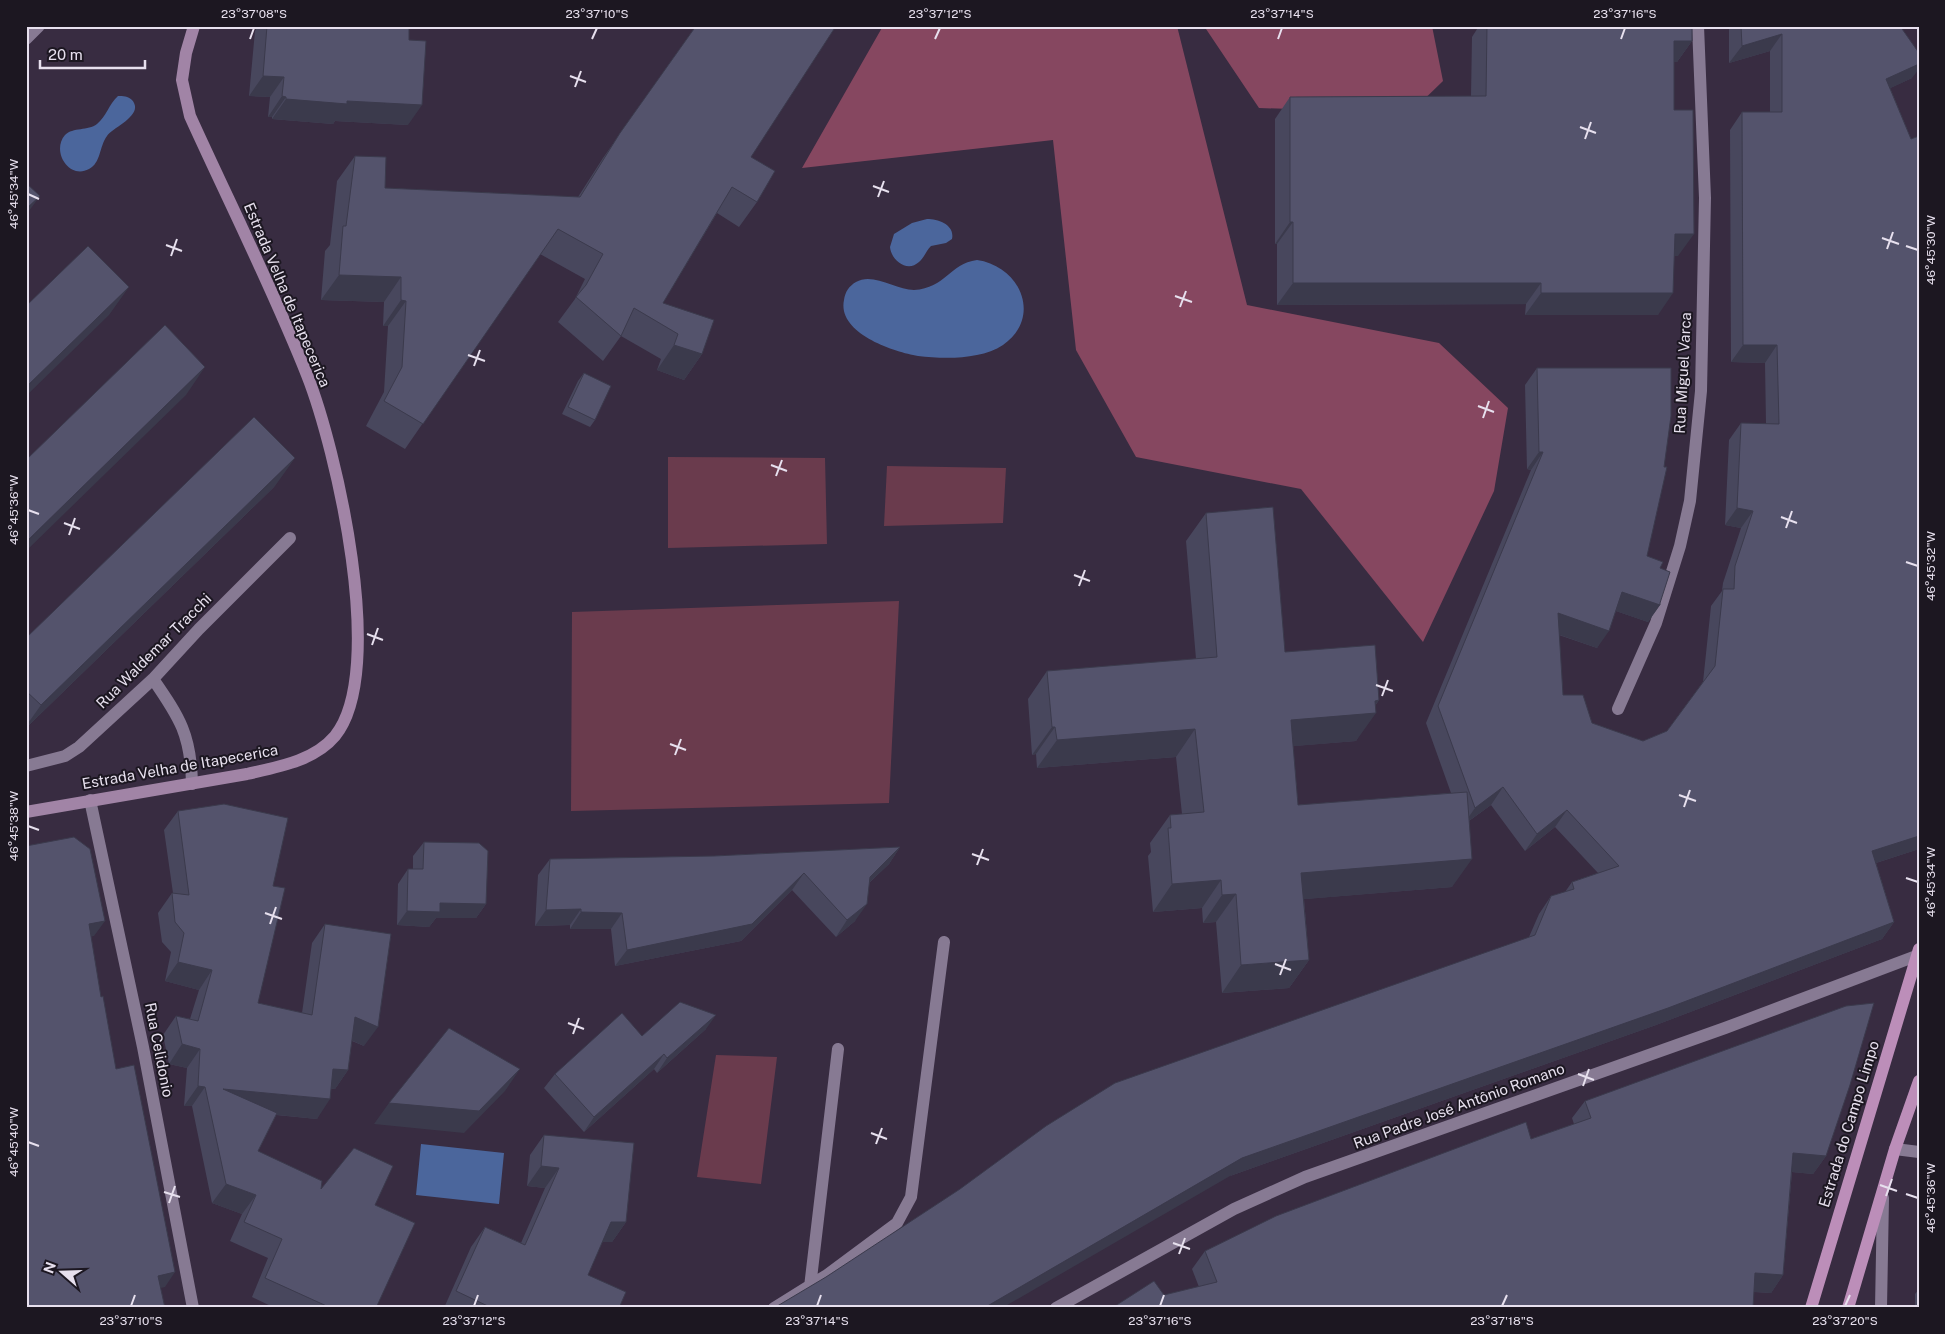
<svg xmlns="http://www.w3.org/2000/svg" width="1945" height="1334" font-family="'Public Sans',sans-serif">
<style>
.green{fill:#6a3b4d}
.forest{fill:#864760}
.water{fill:#4b669c}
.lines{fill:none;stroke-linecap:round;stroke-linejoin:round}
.street{stroke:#877a93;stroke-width:12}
.secondary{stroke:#a184a6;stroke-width:12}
.primary{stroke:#bc8eb9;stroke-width:12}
.wall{fill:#48475d}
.shaded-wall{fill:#3b3a4c}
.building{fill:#54536c;stroke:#3b3a4c}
.ticks{fill:none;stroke:#e7e0ee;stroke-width:2}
.labels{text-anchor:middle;stroke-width:4;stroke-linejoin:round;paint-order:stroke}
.street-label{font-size:15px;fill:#e7e0ee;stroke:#1c1721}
.neatline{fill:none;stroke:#e7e0ee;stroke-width:2}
.ticks-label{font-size:12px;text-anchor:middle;fill:#e7e0ee}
</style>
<rect width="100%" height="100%" fill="#382c41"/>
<path class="green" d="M 668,457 L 825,458 L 827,544 L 668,548 Z
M 887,466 L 1006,468 L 1003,523 L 884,526 Z
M 899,601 L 889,803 L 571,811 L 572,612 Z
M 716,1055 L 777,1057 L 761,1184 L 697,1177 Z"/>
<path class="forest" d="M 883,26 L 1177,26 L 1247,305 L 1439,343 L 1508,408 L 1494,491 L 1423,642 L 1301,489 L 1136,457 L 1076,350 L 1053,140 L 802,168 Z
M 1204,26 L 1432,26 L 1443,81 L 1410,113 L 1259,108 Z"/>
<path class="water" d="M 118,96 C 123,96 128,96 132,100 C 145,115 113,127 107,136 C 99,147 101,163 89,169 C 69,180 51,151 65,135 C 73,127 88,131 97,124 C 106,117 109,104 118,96 Z
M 927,219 C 939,219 955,225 952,239 L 946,243 L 931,246 C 926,251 924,258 919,262 C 907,273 891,260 890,247 L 894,234 L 912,223 Z
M 977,260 C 1020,266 1043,317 1003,345 C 980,360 944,359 918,356 C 893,352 837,333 844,300 C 845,292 849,286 856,282 C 873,272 896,290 914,290 C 946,288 949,264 977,260 Z
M 421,1144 L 504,1153 L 499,1204 L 416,1195 Z"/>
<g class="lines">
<path class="street" d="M 26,39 L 39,26
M 153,679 C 180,718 191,735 192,784
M 1618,709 L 1656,623 L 1680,546 L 1690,501 L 1701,391 L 1705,198 L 1698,26
M 26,766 L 65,756 L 79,747 L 153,679 L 199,629 L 290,538
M 90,800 L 143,1047 L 193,1308
M 1895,1149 L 1919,1152
M 810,1287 L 838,1049
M 774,1308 L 827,1275 L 897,1223 L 911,1197 L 944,942
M 1056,1308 L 1234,1209 L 1305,1177 L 1725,1028 L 1916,956
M 1881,1308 L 1883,1198"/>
<path class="secondary" d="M 26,812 L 247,774 C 278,767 314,761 335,736 C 388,671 336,448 307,375 C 272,287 229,202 190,116 L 182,80 L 186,53 L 194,26"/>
<path class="primary" d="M 1811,1308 L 1919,949
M 1848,1308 L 1895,1149 L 1919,1081"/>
</g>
<path class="wall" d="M 258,26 L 409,26 L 408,125 L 335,121 L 333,124 L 272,119 L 272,117 L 268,117 L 270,97 L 249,96 L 255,31 Z
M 696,26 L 751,157 L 757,202 L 739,227 L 717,213 L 663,303 L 702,354 L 684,380 L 657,370 L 661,359 L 621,336 L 603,361 L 558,322 L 575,299 L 585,279 L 540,254 L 405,449 L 366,426 L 384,392 L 388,326 L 383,326 L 384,302 L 321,300 L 325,251 L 330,245 L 337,181 L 355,156 L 385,188 L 578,197 L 603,158 Z
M 1479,26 L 1692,26 L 1692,41 L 1677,62 L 1674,62 L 1674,110 L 1678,256 L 1674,256 L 1658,315 L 1525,315 L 1526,304 L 1277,305 L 1277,244 L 1275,244 L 1275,119 L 1290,97 L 1471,96 L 1472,37 Z
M 1729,26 L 1900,26 L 1912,78 L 1890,88 L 1911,139 L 1919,136 L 1919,849 L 1876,863 L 1894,922 L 1882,939 L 1656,1025 L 1230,1176 L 1529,937 L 1539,914 L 1551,896 L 1565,892 L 1572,882 L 1598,873 L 1555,827 L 1525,851 L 1491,805 L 1469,821 L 1452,887 L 1304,899 L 1309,960 L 1289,988 L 1222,993 L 1216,922 L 1203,923 L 1202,908 L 1153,912 L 1148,856 L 1151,852 L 1150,843 L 1170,815 L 1182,814 L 1176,757 L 1037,768 L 1036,754 L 1032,755 L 1028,699 L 1047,671 L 1196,659 L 1186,541 L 1206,513 L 1285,652 L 1379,700 L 1375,706 L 1356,741 L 1293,746 L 1298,805 L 1451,793 L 1426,723 L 1531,470 L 1527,469 L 1525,385 L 1537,368 L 1647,556 L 1660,568 L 1660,605 L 1648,622 L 1616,611 L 1597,648 L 1559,635 L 1563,695 L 1592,723 L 1643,741 L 1667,731 L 1703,682 L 1711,606 L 1722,591 L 1723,583 L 1741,528 L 1725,525 L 1729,440 L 1741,423 L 1766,424 L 1765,363 L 1731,362 L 1730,130 L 1742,112 L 1770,112 L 1770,51 L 1729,63 Z
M 584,373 L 595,420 L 590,427 L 562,414 L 578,381 Z
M 275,486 L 26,728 L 26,638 Z
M 178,811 L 273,886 L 258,1003 L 302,1013 L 312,943 L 325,924 L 364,1046 L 352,1041 L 348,1070 L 335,1089 L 331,1089 L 317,1119 L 276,1115 L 258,1151 L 321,1189 L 375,1205 L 376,1308 L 275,1308 L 252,1297 L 268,1258 L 230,1241 L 242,1214 L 212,1203 L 192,1106 L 184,1106 L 187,1068 L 169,1064 L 163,1035 L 176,1016 L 190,1019 L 199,990 L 165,981 L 171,952 L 162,942 L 158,913 L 172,893 L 173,893 L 164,830 Z
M 424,842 L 486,904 L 476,918 L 436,918 L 429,927 L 397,925 L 398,884 L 408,869 L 413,869 L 413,856 Z
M 900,847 L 889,864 L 869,883 L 855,921 L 836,937 L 792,890 L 741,941 L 615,966 L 611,929 L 570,929 L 570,925 L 535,926 L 538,875 L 550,859 L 714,856 Z
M 706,1029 L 657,1073 L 654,1069 L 584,1132 L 544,1088 L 555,1074 L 642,1036 Z
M 1585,1101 L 1826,1156 L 1813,1174 L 1792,1172 L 1783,1275 L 1771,1293 L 1754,1292 L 1164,1295 L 1199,1287 L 1192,1269 L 1205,1251 L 1574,1124 L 1572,1118 Z
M 544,1135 L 626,1222 L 612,1242 L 602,1242 L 588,1275 L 619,1308 L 444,1308 L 471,1247 L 485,1227 L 521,1243 L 545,1188 L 527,1186 L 530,1155 Z
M 1919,1289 L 1919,1308 L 1915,1308 L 1915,1294 Z"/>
<path class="shaded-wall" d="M 1782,34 L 1770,51 L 1729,63 L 1742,46 Z
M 1674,41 L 1692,41 L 1677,62 L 1658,62 Z
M 1919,64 L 1919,69 L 1912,78 L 1874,96 L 1886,79 Z
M 263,76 L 284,77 L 270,97 L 249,96 Z
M 282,96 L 286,97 L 272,117 L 268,117 Z
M 286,99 L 347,101 L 422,105 L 408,125 L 335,121 L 333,124 L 272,119 Z
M 40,196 L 26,215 L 26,209 Z
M 1290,222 L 1293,222 L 1277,244 L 1275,244 Z
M 1675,234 L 1694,234 L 1678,256 L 1660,256 Z
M 339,275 L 401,277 L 384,302 L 321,300 Z
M 1293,283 L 1541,283 L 1526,304 L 1277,305 Z
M 129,287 L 109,315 L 26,396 L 26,387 Z
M 1541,293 L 1673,293 L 1658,315 L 1525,315 Z
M 401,300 L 406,301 L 388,326 L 383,326 Z
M 674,345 L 702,354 L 684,380 L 657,370 Z
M 1743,345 L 1777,345 L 1765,363 L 1731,362 Z
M 205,367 L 186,395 L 26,551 L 26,542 Z
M 1539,452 L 1543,452 L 1531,470 L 1527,469 Z
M 295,458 L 275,486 L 26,728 L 26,726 L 41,705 Z
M 1737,508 L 1753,511 L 1741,528 L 1725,525 Z
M 1622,592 L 1660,605 L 1648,622 L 1610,609 Z
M 1558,613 L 1609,631 L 1597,648 L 1546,630 Z
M 1379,700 L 1370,713 L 1376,713 L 1356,741 L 1272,748 L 1291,720 L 1375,701 Z
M 1052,727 L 1055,727 L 1036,754 L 1032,755 Z
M 1195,729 L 1176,757 L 1037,768 L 1057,740 Z
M 1503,787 L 1491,805 L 1463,825 L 1475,808 Z
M 1567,810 L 1555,827 L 1525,851 L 1537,834 Z
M 1919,836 L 1919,849 L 1860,868 L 1872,851 Z
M 900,847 L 889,864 L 858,893 L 870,877 Z
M 1472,859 L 1452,887 L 1282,901 L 1301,873 Z
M 804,873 L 792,890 L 741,941 L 615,966 L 627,950 Z
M 1221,880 L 1202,908 L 1153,912 L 1172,884 Z
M 1236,894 L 1216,922 L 1203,923 L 1222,895 Z
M 440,903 L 486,904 L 476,918 L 436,918 L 429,927 L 397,925 L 407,911 Z
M 867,904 L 855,921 L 836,937 L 847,920 Z
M 581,909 L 570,925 L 535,926 L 546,910 Z
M 581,912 L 622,913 L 611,929 L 570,929 Z
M 105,921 L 94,936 L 79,939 L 89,924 Z
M 1894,922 L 1882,939 L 1656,1025 L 1230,1176 L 1002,1308 L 984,1308 L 1242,1158 Z
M 1309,960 L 1289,988 L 1222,993 L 1241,965 Z
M 178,962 L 212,970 L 199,990 L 165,981 Z
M 716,1015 L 706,1029 L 657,1073 L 667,1058 Z
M 355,1017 L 378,1027 L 364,1046 L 342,1036 Z
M 182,1044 L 200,1049 L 187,1068 L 169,1064 Z
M 664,1054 L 654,1069 L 584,1132 L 594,1117 Z
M 333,1069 L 348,1070 L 335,1089 L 320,1088 Z
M 520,1069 L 505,1091 L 464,1133 L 374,1124 L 389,1103 Z
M 198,1086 L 205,1087 L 192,1106 L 184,1106 Z
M 223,1089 L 330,1099 L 317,1119 L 210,1108 Z
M 1793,1153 L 1826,1156 L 1813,1174 L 1781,1171 Z
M 541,1166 L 559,1168 L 545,1188 L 527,1186 Z
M 226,1184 L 256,1195 L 242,1214 L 212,1203 Z
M 611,1222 L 626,1222 L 612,1242 L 597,1242 Z
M 175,1272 L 165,1287 L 148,1291 L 158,1276 Z
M 1755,1273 L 1783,1275 L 1771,1293 L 1743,1291 Z"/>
<path class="building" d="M 267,26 L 409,26 L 409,40 L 426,41 L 422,105 L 347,101 L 347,104 L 286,99 L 286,97 L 282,96 L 284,77 L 263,76 Z
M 696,26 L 836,26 L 751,157 L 775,171 L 757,202 L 732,187 L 663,303 L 714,320 L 702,354 L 674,345 L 678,334 L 634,308 L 621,336 L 576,297 L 586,285 L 603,254 L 558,229 L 423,424 L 384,401 L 402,367 L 406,301 L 401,300 L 401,277 L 339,275 L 343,226 L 346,226 L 355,156 L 386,157 L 385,188 L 580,197 L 620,133 Z
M 1487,26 L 1692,26 L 1692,41 L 1674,41 L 1674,110 L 1693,110 L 1694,234 L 1675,234 L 1673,293 L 1541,293 L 1541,283 L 1293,283 L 1293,222 L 1290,222 L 1290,97 L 1486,96 Z
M 1741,26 L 1900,26 L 1919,53 L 1919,64 L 1886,79 L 1911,139 L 1919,136 L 1919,836 L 1872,851 L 1894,922 L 1668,1008 L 1242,1158 L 984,1308 L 774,1308 L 826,1277 L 960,1189 L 1046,1126 L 1115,1083 L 1535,935 L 1551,896 L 1574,889 L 1572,882 L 1619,866 L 1567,810 L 1537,834 L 1503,787 L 1475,808 L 1438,706 L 1543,452 L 1539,452 L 1537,368 L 1671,368 L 1671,416 L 1664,467 L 1667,467 L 1647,556 L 1663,562 L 1660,568 L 1670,572 L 1660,603 L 1660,605 L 1622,592 L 1609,631 L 1558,613 L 1563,695 L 1583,695 L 1592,723 L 1643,741 L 1667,731 L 1715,666 L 1723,589 L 1734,589 L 1735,566 L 1753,511 L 1737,508 L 1741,423 L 1779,424 L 1777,345 L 1743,345 L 1742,112 L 1782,112 L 1782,34 L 1742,46 Z
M 26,183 L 40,196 L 26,209 Z
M 88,246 L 129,287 L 26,387 L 26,306 Z
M 165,325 L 205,367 L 26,542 L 26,460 Z
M 584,373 L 611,386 L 595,420 L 568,407 Z
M 254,417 L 295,458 L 41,705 L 26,691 L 26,638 Z
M 1273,507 L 1285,652 L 1375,645 L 1379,700 L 1375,701 L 1376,713 L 1291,720 L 1298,805 L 1467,792 L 1472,859 L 1301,873 L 1309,960 L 1241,965 L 1236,894 L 1222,895 L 1221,880 L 1172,884 L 1168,828 L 1171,828 L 1170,815 L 1204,812 L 1195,729 L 1057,740 L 1055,727 L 1052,727 L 1047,671 L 1217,657 L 1206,513 Z
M 224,804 L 288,818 L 273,886 L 285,888 L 258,1003 L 312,1015 L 325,924 L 391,934 L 378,1027 L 355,1017 L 348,1070 L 333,1069 L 330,1099 L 223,1089 L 277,1113 L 258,1151 L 322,1181 L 321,1189 L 354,1148 L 393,1166 L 375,1205 L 415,1223 L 376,1308 L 331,1308 L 265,1278 L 282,1239 L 244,1222 L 256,1195 L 226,1184 L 205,1087 L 198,1086 L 200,1049 L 182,1044 L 176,1016 L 198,1021 L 212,970 L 178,962 L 184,933 L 175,922 L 172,893 L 189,895 L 178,811 Z
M 74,837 L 90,849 L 105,921 L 89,924 L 101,997 L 103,996 L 116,1069 L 134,1065 L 175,1272 L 158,1276 L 165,1308 L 26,1308 L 26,846 Z
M 424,842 L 479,843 L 488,851 L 486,904 L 440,903 L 440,912 L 407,911 L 408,869 L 423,869 Z
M 900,847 L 870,877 L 867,904 L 847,920 L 804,873 L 752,924 L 627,950 L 622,913 L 581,912 L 581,909 L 546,910 L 550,859 L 714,856 Z
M 680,1002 L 716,1015 L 667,1058 L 664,1054 L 594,1117 L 555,1074 L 622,1013 L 642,1036 Z
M 1874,1003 L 1850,1085 L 1826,1156 L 1793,1153 L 1783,1275 L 1755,1273 L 1753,1308 L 1112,1308 L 1154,1281 L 1164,1295 L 1217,1282 L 1205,1251 L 1276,1216 L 1526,1122 L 1531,1139 L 1591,1118 L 1585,1101 L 1846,1006 Z
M 449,1028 L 520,1069 L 479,1111 L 389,1103 Z
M 544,1135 L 634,1143 L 626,1222 L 611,1222 L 588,1275 L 626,1292 L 619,1308 L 492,1308 L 456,1291 L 485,1227 L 525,1245 L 559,1168 L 541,1166 Z"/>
<path class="ticks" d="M 250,39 L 254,28M 592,39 L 597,28M 935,39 L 940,28M 1278,39 L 1282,28M 1621,39 L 1625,28M 570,76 L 586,82M 575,87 L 581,71M 1580,127 L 1596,133M 1585,139 L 1591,122M 873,186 L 889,192M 28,194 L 39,199M 878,197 L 884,181M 1882,238 L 1899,244M 166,245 L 182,251M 1906,246 L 1918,250M 1887,249 L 1893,232M 171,256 L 177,239M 1175,296 L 1192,302M 1180,307 L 1186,291M 468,355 L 485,361M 474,366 L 480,350M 1478,406 L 1494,412M 1483,418 L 1489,401M 771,465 L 787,471M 776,476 L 782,460M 28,510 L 39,514M 1781,517 L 1797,523M 64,523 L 80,529M 1786,528 L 1792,511M 69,535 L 75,518M 1906,562 L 1918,566M 1074,575 L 1090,581M 1079,586 L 1085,570M 367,634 L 383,640M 372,645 L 378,628M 1376,685 L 1393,691M 1382,696 L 1388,680M 670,744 L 686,750M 675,755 L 681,739M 1679,795 L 1696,801M 1684,807 L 1690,790M 28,826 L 39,830M 972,854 L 989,860M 977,865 L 983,849M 1906,878 L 1918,882M 265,913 L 282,919M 270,924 L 276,907M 1275,964 L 1291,970M 1280,975 L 1286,959M 568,1023 L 584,1029M 573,1034 L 579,1018M 1578,1074 L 1594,1080M 1583,1086 L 1589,1069M 871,1133 L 887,1139M 28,1142 L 39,1146M 876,1144 L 882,1128M 1880,1185 L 1897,1191M 164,1192 L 180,1197M 1906,1194 L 1918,1198M 1886,1196 L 1892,1179M 169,1203 L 175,1186M 1173,1243 L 1190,1249M 1179,1254 L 1185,1238M 131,1306 L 135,1295M 474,1306 L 478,1295M 817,1306 L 821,1295M 1160,1306 L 1164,1295M 1502,1306 L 1507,1295M 1845,1306 L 1850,1295"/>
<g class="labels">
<g class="street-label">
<text transform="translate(287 295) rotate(67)" y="5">Estrada Velha de Itapecerica</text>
<text transform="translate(1683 373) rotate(-87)" y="5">Rua Miguel Varca</text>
<text transform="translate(154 651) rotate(-45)" y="5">Rua Waldemar Tracchi</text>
<text transform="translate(180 767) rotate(-10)" y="5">Estrada Velha de Itapecerica</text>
<text transform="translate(159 1050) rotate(79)" y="5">Rua Celidonio</text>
<text transform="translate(1459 1106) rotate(-20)" y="5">Rua Padre José Antônio Romano</text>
<text transform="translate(1849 1124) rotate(-73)" y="5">Estrada do Campo Limpo</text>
</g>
</g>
<rect width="1945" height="1334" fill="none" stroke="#1c1721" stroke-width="55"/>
<g transform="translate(62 1272) rotate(290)" stroke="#1c1721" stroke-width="4" paint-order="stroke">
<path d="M0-4L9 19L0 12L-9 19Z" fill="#e7e0ee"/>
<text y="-8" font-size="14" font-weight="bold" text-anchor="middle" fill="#e7e0ee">N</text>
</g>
<path d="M40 60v8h105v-8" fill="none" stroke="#e7e0ee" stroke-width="2.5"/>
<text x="48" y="60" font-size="15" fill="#e7e0ee" stroke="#1c1721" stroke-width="4" paint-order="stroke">20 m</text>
<rect x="28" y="28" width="1890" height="1278" class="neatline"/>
<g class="ticks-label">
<text x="254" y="18">23°37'08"S</text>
<text x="597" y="18">23°37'10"S</text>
<text x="940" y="18">23°37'12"S</text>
<text x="1282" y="18">23°37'14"S</text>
<text x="1625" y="18">23°37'16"S</text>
<text transform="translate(14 194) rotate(-90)" y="4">46°45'34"W</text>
<text transform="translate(1931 250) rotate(-90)" y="4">46°45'30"W</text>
<text transform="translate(14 510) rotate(-90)" y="4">46°45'36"W</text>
<text transform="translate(1931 566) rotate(-90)" y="4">46°45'32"W</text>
<text transform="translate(14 826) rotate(-90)" y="4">46°45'38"W</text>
<text transform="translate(1931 882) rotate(-90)" y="4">46°45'34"W</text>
<text transform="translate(14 1142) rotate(-90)" y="4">46°45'40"W</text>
<text transform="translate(1931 1198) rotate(-90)" y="4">46°45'36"W</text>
<text x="131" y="1325">23°37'10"S</text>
<text x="474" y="1325">23°37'12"S</text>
<text x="817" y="1325">23°37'14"S</text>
<text x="1160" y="1325">23°37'16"S</text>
<text x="1502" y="1325">23°37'18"S</text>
<text x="1845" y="1325">23°37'20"S</text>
</g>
</svg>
